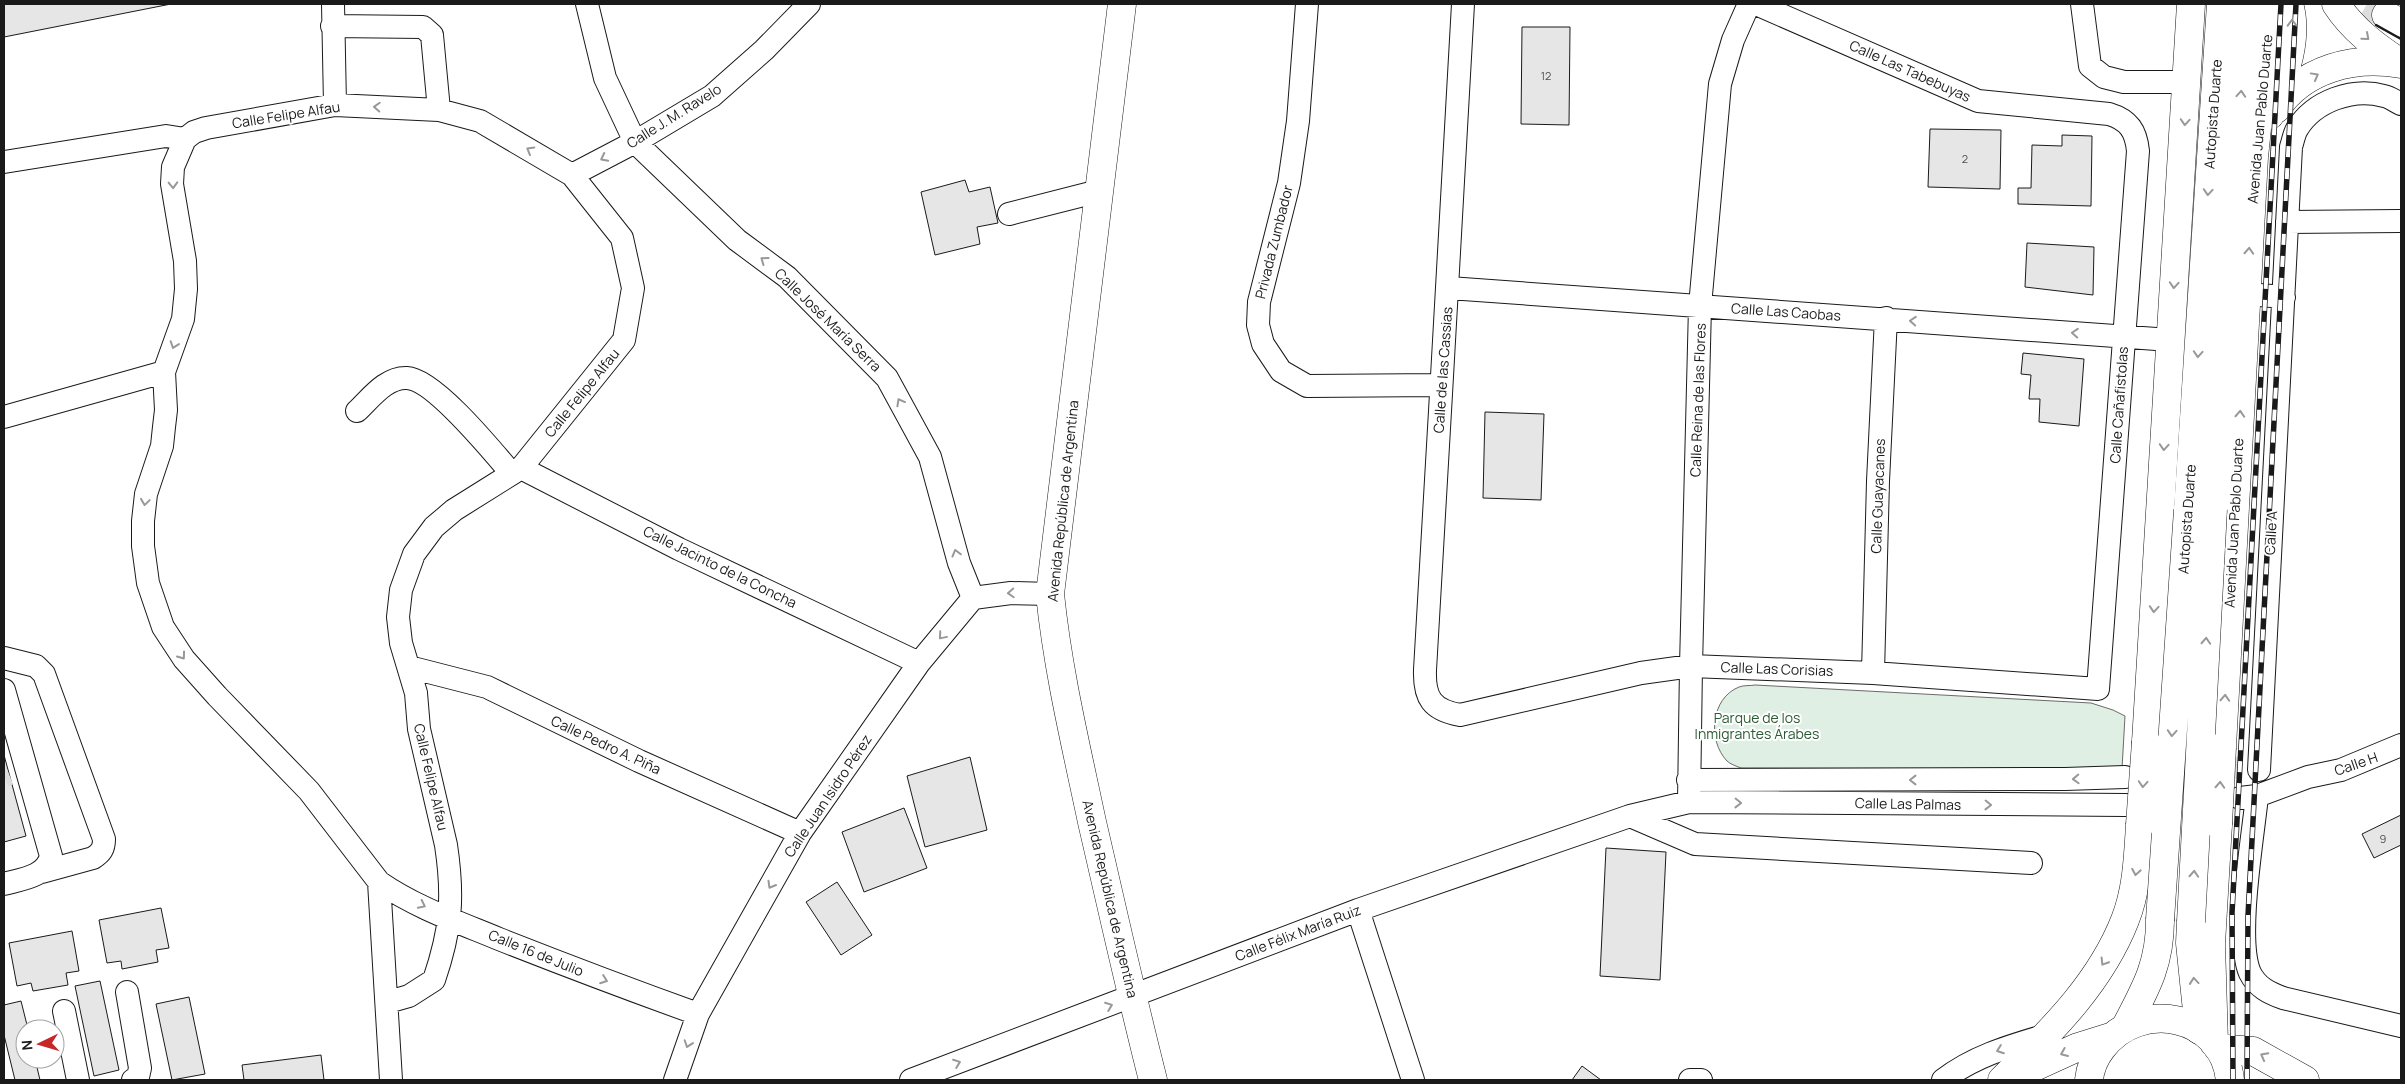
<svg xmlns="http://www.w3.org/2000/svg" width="2405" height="1084" font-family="Manrope,sans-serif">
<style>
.green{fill:#e0efe3;stroke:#6a6a6a}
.building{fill:#e6e6e6;stroke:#1a1a1a}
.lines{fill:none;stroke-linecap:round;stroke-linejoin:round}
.minor-tunnel{stroke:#ddd;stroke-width:22;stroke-dasharray:22 11;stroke-linecap:butt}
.major-tunnel{stroke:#ddd;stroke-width:28;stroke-dasharray:28 14;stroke-linecap:butt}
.minor-casing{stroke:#1a1a1a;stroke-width:24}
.major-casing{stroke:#1a1a1a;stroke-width:29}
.highway-casing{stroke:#1a1a1a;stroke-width:29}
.minor{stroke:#fff;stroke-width:22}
.major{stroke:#fff;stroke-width:28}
.highway{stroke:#fff;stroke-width:28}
.rail-casing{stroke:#1a1a1a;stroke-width:5.5}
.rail{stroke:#fff;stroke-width:4;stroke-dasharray:11;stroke-linecap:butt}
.major-bridge-casing{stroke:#1a1a1a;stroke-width:29;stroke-linecap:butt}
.highway-bridge-casing{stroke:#1a1a1a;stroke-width:29;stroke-linecap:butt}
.major-bridge{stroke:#fff;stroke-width:28}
.highway-bridge{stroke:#fff;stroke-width:28}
.wall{stroke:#1a1a1a;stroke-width:2.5}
.oneway{stroke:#989898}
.labels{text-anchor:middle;stroke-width:4;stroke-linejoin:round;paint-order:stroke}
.number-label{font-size:11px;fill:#4d4d4d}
.street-label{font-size:14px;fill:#1a1a1a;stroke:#fff}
.park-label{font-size:14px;fill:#2b5a34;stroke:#fff}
</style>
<rect width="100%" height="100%" fill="#fff"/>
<path class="green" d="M 1755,685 L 2091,703 L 2113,710 L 2125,716 L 2122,769 L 1741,768 C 1736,766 1730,764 1727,761 C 1707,740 1711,698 1739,687 C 1744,685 1750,686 1755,685 Z"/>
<path class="building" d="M 4,4 L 171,4 L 4,37 Z
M 1522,27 L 1570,27 L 1569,125 L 1521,124 Z
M 1930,129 L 2001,130 L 2000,189 L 1928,187 Z
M 2062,135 L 2092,136 L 2091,206 L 2018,204 L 2018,188 L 2031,188 L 2032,145 L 2062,146 Z
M 965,180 L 969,192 L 990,187 L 998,223 L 977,227 L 980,244 L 935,255 L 921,192 Z
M 2027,243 L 2094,247 L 2093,295 L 2025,287 Z
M 2023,353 L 2084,359 L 2079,426 L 2039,422 L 2040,399 L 2029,399 L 2031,375 L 2021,374 Z
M 1485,412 L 1544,414 L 1541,500 L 1483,498 Z
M 4,755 L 26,836 L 4,842 Z
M 970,757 L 987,830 L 925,847 L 907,776 Z
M 904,808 L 927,868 L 864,892 L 842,832 Z
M 2401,815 L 2401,845 L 2374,858 L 2362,834 Z
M 1606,848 L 1666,852 L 1660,980 L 1600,976 Z
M 837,882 L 872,935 L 841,955 L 806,902 Z
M 161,908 L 169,948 L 156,950 L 158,962 L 122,969 L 121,961 L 107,963 L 99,920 Z
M 72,931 L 79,971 L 66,973 L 68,985 L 33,991 L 31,983 L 17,986 L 9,943 Z
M 100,981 L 119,1070 L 94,1076 L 75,986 Z
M 189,997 L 205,1074 L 172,1080 L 156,1004 Z
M 21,1001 L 28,1029 L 25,1029 L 25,1059 L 35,1059 L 40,1080 L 15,1080 L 4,1035 L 4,1005 Z
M 321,1055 L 324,1080 L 244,1080 L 242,1065 Z
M 1582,1066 L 1601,1080 L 1572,1080 Z"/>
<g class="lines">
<path class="minor-tunnel" d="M 2153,775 L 2242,767
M 4,776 L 9,774"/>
<path class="major-tunnel" d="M 2367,4 L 2386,15"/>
<g class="minor-casing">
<path id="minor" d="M 333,4 L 335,105
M 587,4 L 605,78 L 635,142 L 737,240 L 787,277 L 887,378 L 930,457 L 959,563 L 973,598
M 1307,4 L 1298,121 L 1289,183 L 1259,302 L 1258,325 L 1263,344 L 1281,371 L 1307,386 L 1441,385
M 1463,4 C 1452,226 1437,448 1425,670 C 1424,698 1432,710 1460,715 L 1641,673 L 1691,666 L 1873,673 L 2098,689 L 2138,151 C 2136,131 2129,120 2109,114 L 1978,101 L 1756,4
M 2082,4 L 2090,66 L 2104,77 L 2124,82 L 2187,82
M 332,26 L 423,27 L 432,35 L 439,110
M 4,162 L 166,136 L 185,139
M 572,175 L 635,142 L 712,96 L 764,50 L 809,4
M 1009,214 L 1099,191
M 2287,222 L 2401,221
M 1449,288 L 2170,340
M 2247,294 L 2284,297
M 357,411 C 371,398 386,377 407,378 C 434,379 494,453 512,474
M 4,417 L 164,372
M 521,468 L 679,549 L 919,663
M 4,658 L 36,666 L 44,674 L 104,839 C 104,849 101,853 93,858 L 42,872
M 409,667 L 487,687 L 639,761 L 800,833
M 1873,673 L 1878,481 L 1886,318
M 4,690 L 51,856 C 46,877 22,879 4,884
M 2259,770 L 2291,147 C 2293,141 2294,134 2297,129 C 2314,101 2353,87 2384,96 C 2390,97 2396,102 2401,104
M 1688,780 L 2065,779 L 2125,777
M 2257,796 C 2253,837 2235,939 2250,973 C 2257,987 2269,993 2283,998 L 2401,1026
M 2240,798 L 2257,796 L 2308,777 L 2341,770 L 2401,745
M 1689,802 L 1691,666 L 1700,306 L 1720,84 L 1733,40 L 1749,4
M 1630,816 L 1695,844 L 2031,863
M 379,882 L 391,1080
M 1358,910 L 1413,1080
M 127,992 L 140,1068 L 138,1077 L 133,1080
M 388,1002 L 409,996 L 434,980 C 451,930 454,898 446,845 L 419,729 L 416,693 L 401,643 L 398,617 L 401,590 L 414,554 L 434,527 L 454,510 L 521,468 L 624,340 L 633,288 L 622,238 L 572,175 L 480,121 L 439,110 L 335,105 L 206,128 L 194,132 L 185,139 L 173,167 L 172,184 L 185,261 L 186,289 L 183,319 L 164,372 L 166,410 L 164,427 L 162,446 L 146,494 L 143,521 L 143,546 L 148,583 L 163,627 L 184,659 L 217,696 L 309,791 L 379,882 C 415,907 458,922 499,939 C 565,965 631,990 698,1014
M 64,1011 L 78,1080
M 675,1080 L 698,1014 L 800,833 L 919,663 L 973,598 L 1011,593 L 1050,594
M 911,1080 L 1358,910 L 1630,816 L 1689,802 L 2126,805
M 1690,1080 L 1701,1080
M 1943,1080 C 1974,1056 2010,1046 2047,1035"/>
</g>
<g class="major-casing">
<path id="major" d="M 1122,4 L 1050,594 C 1058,672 1076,746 1092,822 C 1112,908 1131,994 1153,1080
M 2336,4 C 2352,29 2376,47 2401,63
M 2386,15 L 2401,23
M 2276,109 C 2304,68 2354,56 2401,64
M 2270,115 C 2282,81 2300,40 2289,4
M 2146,742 L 2191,4
M 2222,747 L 2254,157 L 2270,4
M 2214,1043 L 2211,944 L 2218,824
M 2218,1048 L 2253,1051 L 2305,1080
M 2017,1075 L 2078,1047 L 2110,1037
M 2002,1080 C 2050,1032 2100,984 2125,920 C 2137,890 2138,856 2140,825
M 2089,1080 C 2090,1069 2095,1057 2102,1048 C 2140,998 2223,1014 2230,1080"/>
</g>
<g class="highway-casing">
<path id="highway" d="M 2213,509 L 2246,4
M 2188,510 L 2221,4
M 2191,922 L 2190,943 L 2199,1030
M 2126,1026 C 2146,988 2160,964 2160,920"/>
</g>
<use href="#minor" class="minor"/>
<use href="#major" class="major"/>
<use href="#highway" class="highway"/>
<g class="rail-casing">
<path id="rail" d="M 2233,1080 L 2232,913 L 2281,4
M 2247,1080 L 2248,916 L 2296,4"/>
</g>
<use href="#rail" class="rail"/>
<g class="major-bridge-casing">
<path id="major-bridge" d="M 2218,824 L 2222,747
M 2140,825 L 2146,742"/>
</g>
<g class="highway-bridge-casing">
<path id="highway-bridge" d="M 2160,920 L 2188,510
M 2191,922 L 2213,509"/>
</g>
<use href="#major-bridge" class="major-bridge"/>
<use href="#highway-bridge" class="highway-bridge"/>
<path class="wall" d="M 2376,25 L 2401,39"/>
</g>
<defs><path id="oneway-chevron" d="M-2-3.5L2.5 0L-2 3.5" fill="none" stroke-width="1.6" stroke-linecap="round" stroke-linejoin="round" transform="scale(1.25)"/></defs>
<g class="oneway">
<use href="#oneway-chevron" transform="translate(2292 23) rotate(-91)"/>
<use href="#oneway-chevron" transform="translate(2366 37) rotate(41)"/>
<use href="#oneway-chevron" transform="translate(2315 76) rotate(-29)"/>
<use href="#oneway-chevron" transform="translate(2241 94) rotate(-86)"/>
<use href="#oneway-chevron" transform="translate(377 107) rotate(-177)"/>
<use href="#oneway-chevron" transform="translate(2185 122) rotate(94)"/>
<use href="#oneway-chevron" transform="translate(530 150) rotate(-150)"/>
<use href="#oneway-chevron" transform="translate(604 158) rotate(153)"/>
<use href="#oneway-chevron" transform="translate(173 185) rotate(88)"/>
<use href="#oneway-chevron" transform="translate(2208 192) rotate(94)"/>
<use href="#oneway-chevron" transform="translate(2249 251) rotate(-87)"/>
<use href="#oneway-chevron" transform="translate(764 260) rotate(-144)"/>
<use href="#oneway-chevron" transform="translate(2174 285) rotate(94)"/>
<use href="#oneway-chevron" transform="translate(1913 321) rotate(-176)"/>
<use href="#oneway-chevron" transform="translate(2075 333) rotate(-176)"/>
<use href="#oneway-chevron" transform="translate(174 345) rotate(109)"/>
<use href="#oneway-chevron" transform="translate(2198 354) rotate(94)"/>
<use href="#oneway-chevron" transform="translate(900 402) rotate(-119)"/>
<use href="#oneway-chevron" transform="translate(2240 414) rotate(-87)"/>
<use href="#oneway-chevron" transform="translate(2164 447) rotate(94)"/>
<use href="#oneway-chevron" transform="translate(145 502) rotate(98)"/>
<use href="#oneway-chevron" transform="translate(956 553) rotate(-105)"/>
<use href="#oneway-chevron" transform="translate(1011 593) rotate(177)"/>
<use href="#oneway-chevron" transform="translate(2154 609) rotate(94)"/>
<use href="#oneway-chevron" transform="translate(942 636) rotate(130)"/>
<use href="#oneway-chevron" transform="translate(2206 641) rotate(-87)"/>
<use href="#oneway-chevron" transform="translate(182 656) rotate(54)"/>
<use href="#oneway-chevron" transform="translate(2225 698) rotate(-87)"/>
<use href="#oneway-chevron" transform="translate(2172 733) rotate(94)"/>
<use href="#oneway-chevron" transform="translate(2076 779) rotate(178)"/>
<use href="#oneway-chevron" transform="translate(1913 780) rotate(180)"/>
<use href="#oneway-chevron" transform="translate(2143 784) rotate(94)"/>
<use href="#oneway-chevron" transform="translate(2220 785) rotate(-87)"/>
<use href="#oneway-chevron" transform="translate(1738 803) rotate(1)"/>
<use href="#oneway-chevron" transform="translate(1988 805) rotate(1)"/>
<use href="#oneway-chevron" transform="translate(2136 872) rotate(100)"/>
<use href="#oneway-chevron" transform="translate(2194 874) rotate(-87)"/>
<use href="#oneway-chevron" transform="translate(771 885) rotate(120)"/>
<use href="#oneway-chevron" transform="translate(422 905) rotate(26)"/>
<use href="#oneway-chevron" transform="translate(2104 962) rotate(122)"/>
<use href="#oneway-chevron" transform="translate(604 980) rotate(20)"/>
<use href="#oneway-chevron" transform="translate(2194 981) rotate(-95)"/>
<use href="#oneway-chevron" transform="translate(1109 1006) rotate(-21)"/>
<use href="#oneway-chevron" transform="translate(688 1044) rotate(109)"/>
<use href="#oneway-chevron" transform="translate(2000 1050) rotate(160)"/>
<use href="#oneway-chevron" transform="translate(2064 1053) rotate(157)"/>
<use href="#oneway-chevron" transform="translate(2264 1056) rotate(-152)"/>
<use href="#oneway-chevron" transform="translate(957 1063) rotate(-21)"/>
</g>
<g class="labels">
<g class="number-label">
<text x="1546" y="80">12</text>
<text x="1965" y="163">2</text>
<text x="2383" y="843">9</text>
</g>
<g class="street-label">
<text transform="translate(1910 71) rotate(24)" y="5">Calle Las Tabebuyas</text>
<text transform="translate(2213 114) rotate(-86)" y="5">Autopista Duarte</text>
<text transform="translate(286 115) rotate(-9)" y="5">Calle Felipe Alfau</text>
<text transform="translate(674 116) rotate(-32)" y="5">Calle J. M. Ravelo</text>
<text transform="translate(2260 119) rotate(-85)" y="5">Avenida Juan Pablo Duarte</text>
<text transform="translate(1274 242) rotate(-76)" y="5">Privada Zumbador</text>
<text transform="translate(1786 312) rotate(4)" y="5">Calle Las Caobas</text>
<text transform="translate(828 320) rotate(44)" y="5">Calle José María Serra</text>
<text transform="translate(1443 370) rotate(-86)" y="5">Calle de las Cassias</text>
<text transform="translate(582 393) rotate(-51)" y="5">Calle Felipe Alfau</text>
<text transform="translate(1698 400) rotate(-88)" y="5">Calle Reina de las Flores</text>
<text transform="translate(2119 405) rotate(-86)" y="5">Calle Cañafistolas</text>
<text transform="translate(1878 496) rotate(-88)" y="5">Calle Guayacanes</text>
<text transform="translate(1063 501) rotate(-84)" y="5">Avenida República de Argentina</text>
<text transform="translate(2187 519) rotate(-86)" y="5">Autopista Duarte</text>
<text transform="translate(2234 523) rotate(-87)" y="5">Avenida Juan Pablo Duarte</text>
<text transform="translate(2271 533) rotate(-87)" y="5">Calle A</text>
<text transform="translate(720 567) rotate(26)" y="5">Calle Jacinto de la Concha</text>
<text transform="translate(1777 669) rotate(2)" y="5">Calle Las Corisias</text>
<text transform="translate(606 745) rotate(25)" y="5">Calle Pedro A. Piña</text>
<text transform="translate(2356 764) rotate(-19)" y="5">Calle H</text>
<text transform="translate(431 777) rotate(77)" y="5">Calle Felipe Alfau</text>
<text transform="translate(828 796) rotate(-56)" y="5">Calle Juan Isidro Pérez</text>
<text transform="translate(1908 804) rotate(1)" y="5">Calle Las Palmas</text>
<text transform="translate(1110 899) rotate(77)" y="5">Avenida República de Argentina</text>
<text transform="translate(1298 933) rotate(-21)" y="5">Calle Félix María Ruiz</text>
<text transform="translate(536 953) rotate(22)" y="5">Calle 16 de Julio</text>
</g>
<g class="park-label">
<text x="1757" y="723">Parque de los<tspan x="1757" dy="16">Inmigrantes Árabes</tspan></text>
</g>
</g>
<rect width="2405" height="1084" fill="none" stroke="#1a1a1a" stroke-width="10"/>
<g transform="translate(40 1044) rotate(265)"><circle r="24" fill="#ffffff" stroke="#a3a3a3"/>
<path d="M0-4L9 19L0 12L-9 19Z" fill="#c62828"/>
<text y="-8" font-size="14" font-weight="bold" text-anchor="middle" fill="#1a1a1a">N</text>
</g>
</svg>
